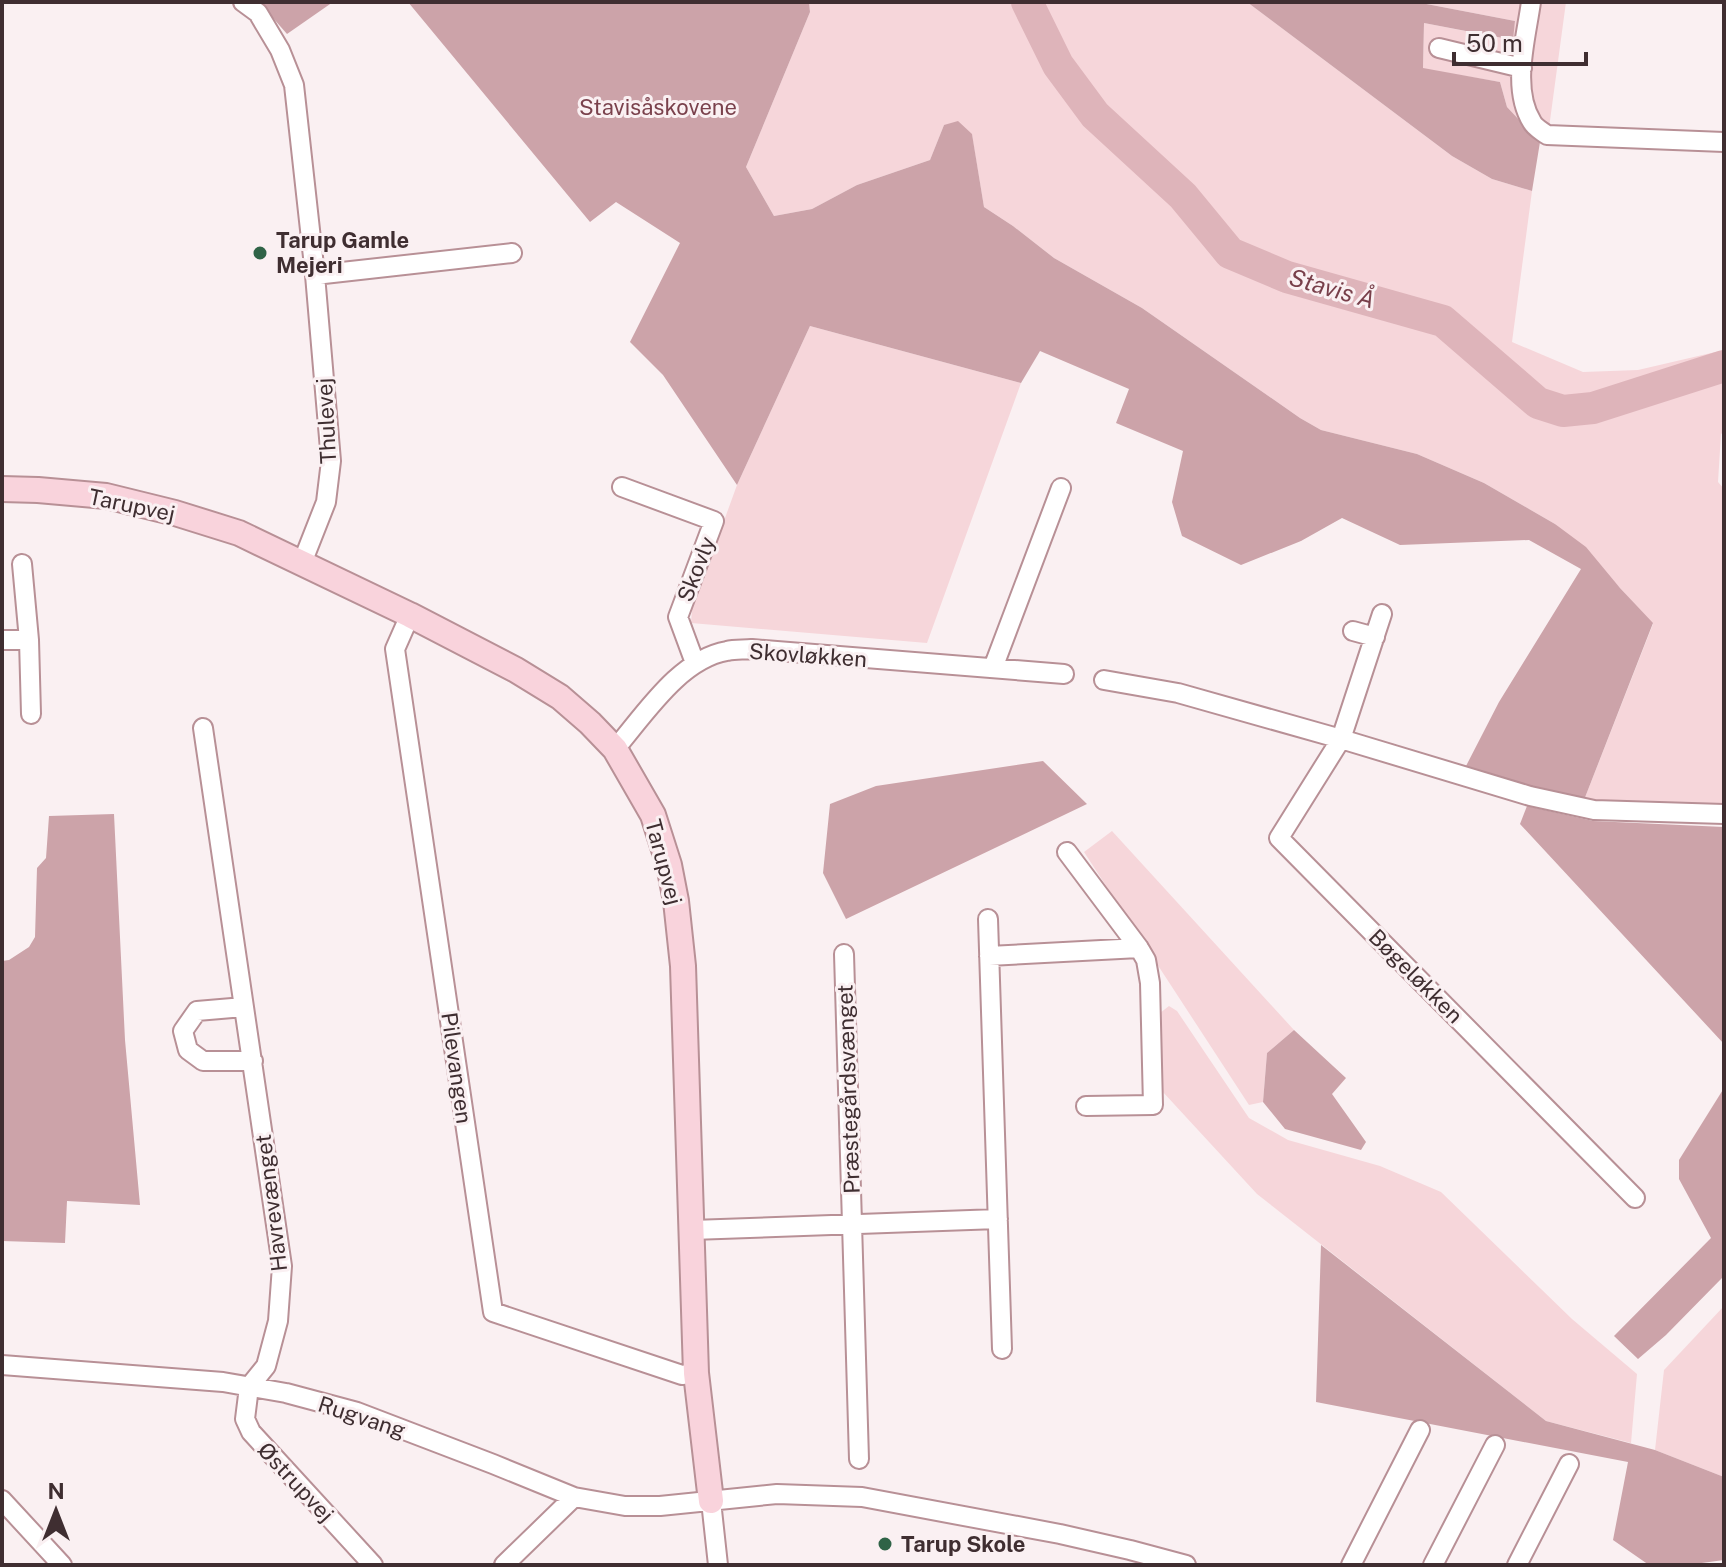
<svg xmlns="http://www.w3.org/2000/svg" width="1726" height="1567" font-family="'Public Sans',sans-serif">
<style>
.green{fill:#f6d6da}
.forest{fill:#cca3a9}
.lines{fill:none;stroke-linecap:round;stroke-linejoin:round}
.river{stroke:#deb4ba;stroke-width:32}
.street-casing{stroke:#b89096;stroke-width:22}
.secondary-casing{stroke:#b89096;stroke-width:28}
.street{stroke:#fff;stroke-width:18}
.secondary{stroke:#f9d3dc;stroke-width:24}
.poi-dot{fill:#2f6347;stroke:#faf0f2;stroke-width:3}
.labels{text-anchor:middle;stroke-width:6;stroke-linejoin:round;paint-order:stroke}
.park-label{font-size:22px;fill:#7a414c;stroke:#faf0f2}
.poi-label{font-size:22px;font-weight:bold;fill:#3f2e31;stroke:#faf0f2;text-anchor:start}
.street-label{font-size:22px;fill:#3f2e31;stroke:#faf0f2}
.water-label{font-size:24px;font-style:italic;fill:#783f4a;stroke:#faf0f2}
</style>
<rect width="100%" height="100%" fill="#faf0f2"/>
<path class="green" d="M 809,2 L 1247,2 L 1452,156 L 1492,179 L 1532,191 L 1512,342 L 1583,372 L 1638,370 L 1724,350 L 1724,432 L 1721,434 L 1718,482 L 1724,489 L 1724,805 L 1584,800 L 1653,624 L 1620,588 L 1555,524 L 1484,483 L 1417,454 L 1321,430 L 1300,418 L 1142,308 L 1054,258 L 1013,226 L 984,207 L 972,135 L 944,125 L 930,160 L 857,185 L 812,209 L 774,216 L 746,167 L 810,12 Z
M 1416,2 L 1566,2 L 1549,128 L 1540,142 L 1507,107 L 1500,82 L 1423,69 L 1424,23 L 1512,40 L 1515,21 Z
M 810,326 L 1021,383 L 927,643 L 691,623 L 692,609 L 737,485 Z
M 1112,831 L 1294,1030 L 1267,1053 L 1263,1102 L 1249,1105 L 1084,852 Z
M 1169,1006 L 1177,1011 L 1249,1118 L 1288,1140 L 1380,1166 L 1441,1192 L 1572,1319 L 1637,1374 L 1631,1443 L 1546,1421 L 1257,1194 L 1162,1091 L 1160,1013 Z
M 1724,1306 L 1724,1477 L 1655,1450 L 1664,1370 Z"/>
<path class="forest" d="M 259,2 L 333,2 L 287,34 Z
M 408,2 L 809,2 L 810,12 L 746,167 L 774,216 L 812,209 L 857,185 L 930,160 L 944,125 L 958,121 L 972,134 L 984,207 L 1013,226 L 1054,258 L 1142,308 L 1300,418 L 1321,430 L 1417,454 L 1484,483 L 1555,524 L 1586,547 L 1620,588 L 1653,623 L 1584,800 L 1531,787 L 1466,766 L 1499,702 L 1581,569 L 1529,540 L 1400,545 L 1342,518 L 1301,541 L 1241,565 L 1182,536 L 1172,502 L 1183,451 L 1116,423 L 1129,389 L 1040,351 L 1021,383 L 810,326 L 737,485 L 663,375 L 630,342 L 680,243 L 616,202 L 590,222 Z
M 1247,2 L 1416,2 L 1515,21 L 1513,40 L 1424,23 L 1423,68 L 1500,82 L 1507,107 L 1540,142 L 1532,191 L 1492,179 L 1452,156 Z
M 1043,761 L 1087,804 L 846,919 L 823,873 L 830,804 L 876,786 Z
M 1527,806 L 1593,821 L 1724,827 L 1724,1044 L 1520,824 Z
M 114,814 L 125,1040 L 140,1205 L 67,1201 L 65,1243 L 2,1241 L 2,961 L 9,960 L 29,947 L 35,937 L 37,868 L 46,858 L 49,816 Z
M 1294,1030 L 1346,1078 L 1332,1094 L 1366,1142 L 1361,1150 L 1285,1129 L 1263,1102 L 1267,1053 Z
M 1724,1088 L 1724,1279 L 1722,1278 L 1666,1335 L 1638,1359 L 1614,1336 L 1711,1238 L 1679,1179 L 1679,1160 Z
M 1321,1245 L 1546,1421 L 1655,1450 L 1724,1477 L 1724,1560 L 1687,1565 L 1649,1565 L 1613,1540 L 1628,1462 L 1316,1402 Z"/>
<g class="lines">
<path class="river" d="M 1027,2 L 1058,65 L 1095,115 L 1183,196 L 1230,253 L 1287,277 L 1443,321 L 1538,403 L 1563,411 L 1593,408 L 1724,366"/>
<g class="street-casing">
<path id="street" d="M 243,2 L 258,13 L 280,50 L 294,85 L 315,275 L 331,461 L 326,502 L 302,563
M 1531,2 C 1526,39 1511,88 1532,122 C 1535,128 1542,131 1547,135 L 1724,142
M 1439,48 L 1522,68
M 315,275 L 512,253
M 622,487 L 714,521 L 678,617 L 695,663
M 22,564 L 29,640
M 1382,614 L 1341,739 L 1279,838 L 1635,1198
M 410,615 L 395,649 L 493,1312 L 682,1375 L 696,1373
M 1353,631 L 1375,637
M 2,640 L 29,640 L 31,714
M 993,668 L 1061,488
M 1104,680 L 1178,693 L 1341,739 L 1530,796 L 1594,810 L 1724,814
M 203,728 L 282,1266 L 278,1321 L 266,1366 L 249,1387 L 245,1419 L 251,1432 L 373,1565
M 615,749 C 645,714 680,659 727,651 C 735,649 744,650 752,649 L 1064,674
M 1067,852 L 1139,948 L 1146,960 L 1150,983 L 1153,1105 L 1086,1106
M 988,919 L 1002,1349
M 844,954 L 859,1459
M 989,956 L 1139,948
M 244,1007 L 197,1011 L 183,1031 L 188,1050 L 203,1061 L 253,1061
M 692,1230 L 998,1219
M 2,1365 L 223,1382 L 286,1393 L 357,1412 L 493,1464 L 574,1497 L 625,1506 L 660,1506 L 777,1494 L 862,1497 L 1060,1534 L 1130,1550 L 1186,1565
M 2,1500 L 62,1565
M 711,1501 L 718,1565
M 504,1565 L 574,1497
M 1351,1565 L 1420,1430
M 1433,1565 L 1495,1445
M 1517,1565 L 1569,1464"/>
</g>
<g class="secondary-casing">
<path id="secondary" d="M 2,489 L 38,490 L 106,496 L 175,513 L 239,533 L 410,615 L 516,670 L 560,697 L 590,723 L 615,749 L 653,815 L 669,865 L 676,901 L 683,966 L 696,1373 L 711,1501"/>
</g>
<use href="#street" class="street"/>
<use href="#secondary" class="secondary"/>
</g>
<g class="poi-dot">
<circle cx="260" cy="253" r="8"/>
<circle cx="885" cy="1544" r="8"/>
</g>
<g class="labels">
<g class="park-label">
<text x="658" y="115">Stavisåskovene</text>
</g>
<g class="poi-label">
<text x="276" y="248">Tarup Gamle<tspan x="276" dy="25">Mejeri</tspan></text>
<text x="901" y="1552">Tarup Skole</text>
</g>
<g class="street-label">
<text transform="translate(326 421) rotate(-93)" y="8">Thulevej</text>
<text transform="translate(132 505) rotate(12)" y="8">Tarupvej</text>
<text transform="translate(696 569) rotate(-69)" y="8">Skovly</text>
<text transform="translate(808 655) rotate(4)" y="8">Skovløkken</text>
<text transform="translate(664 862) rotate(75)" y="8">Tarupvej</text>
<text transform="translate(1416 976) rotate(45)" y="8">Bøgeløkken</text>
<text transform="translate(457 1068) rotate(82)" y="8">Pilevangen</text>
<text transform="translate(848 1089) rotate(-92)" y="8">Præstegårdsvænget</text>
<text transform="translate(271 1203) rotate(-97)" y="8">Havrevænget</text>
<text transform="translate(362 1417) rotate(18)" y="8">Rugvang</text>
<text transform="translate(296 1482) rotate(47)" y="8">Østrupvej</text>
</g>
<g class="water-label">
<text transform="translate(1332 289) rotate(16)" y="8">Stavis Å</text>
</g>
</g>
<rect width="1726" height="1567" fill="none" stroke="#3f2e31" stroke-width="8"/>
<g transform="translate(56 1511)" stroke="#faf0f2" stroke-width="6" paint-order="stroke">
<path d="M0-6L14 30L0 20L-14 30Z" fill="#3f2e31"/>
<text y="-12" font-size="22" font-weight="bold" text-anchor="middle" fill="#3f2e31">N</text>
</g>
<path d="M1454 52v12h132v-12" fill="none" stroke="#3f2e31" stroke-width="4"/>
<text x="1466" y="52" font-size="24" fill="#3f2e31" stroke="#faf0f2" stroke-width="6" paint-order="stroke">50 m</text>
</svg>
